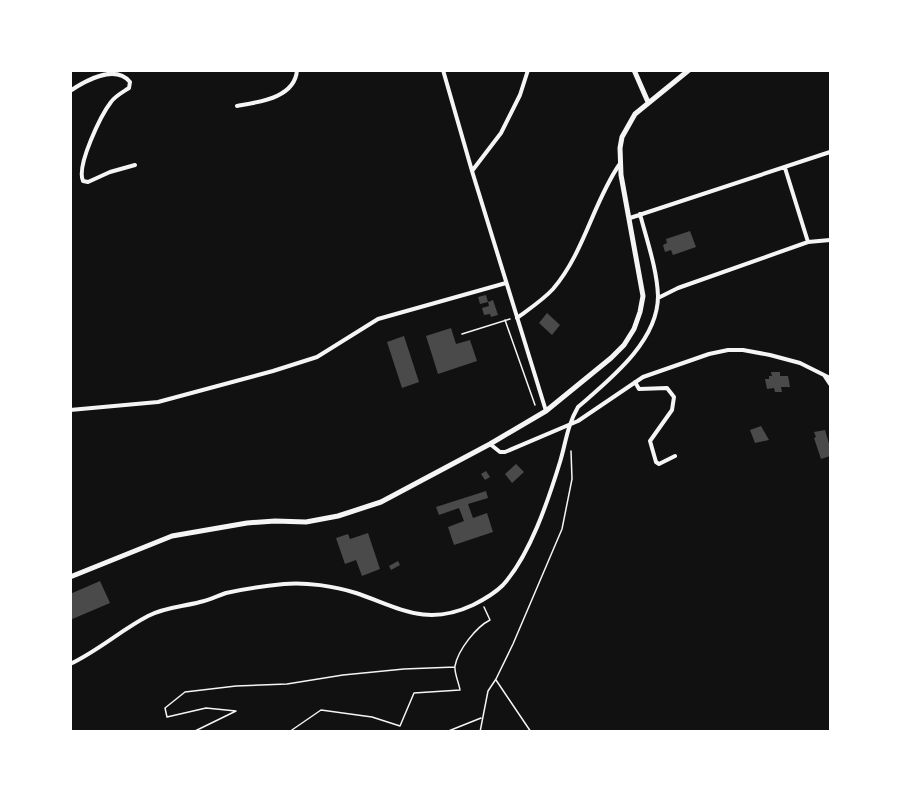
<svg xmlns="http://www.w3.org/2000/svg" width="901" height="802" font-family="'Space Grotesk',sans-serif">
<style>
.building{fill:#4a4a4a}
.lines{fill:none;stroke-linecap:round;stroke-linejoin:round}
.path{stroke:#f5f5f5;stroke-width:1.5}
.minor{stroke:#f5f5f5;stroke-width:4}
.primary{stroke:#f5f5f5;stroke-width:5}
</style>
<rect width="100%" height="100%" fill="#111"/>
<path class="building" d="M 690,231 L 696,247 L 673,255 L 671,250 L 665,252 L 663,245 L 667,243 L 666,239 Z
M 486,295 L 488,302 L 480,304 L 478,297 Z
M 493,300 L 498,315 L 491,317 L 490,314 L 484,315 L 482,308 L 489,306 L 488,302 Z
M 547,313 L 560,325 L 552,335 L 539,323 Z
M 451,328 L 456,344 L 470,340 L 477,361 L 438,374 L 426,336 Z
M 404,336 L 419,382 L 402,388 L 387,342 Z
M 771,372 L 780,372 L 780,376 L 788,376 L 790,387 L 781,387 L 782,392 L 775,392 L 774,388 L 767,389 L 765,379 L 769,379 L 769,376 L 772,376 Z
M 761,426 L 769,440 L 755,443 L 750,430 Z
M 825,430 L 830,447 L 830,456 L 821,459 L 814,438 L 816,437 L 814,432 Z
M 516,464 L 524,472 L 512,483 L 505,474 Z
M 486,471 L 490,477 L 485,480 L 481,474 Z
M 486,491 L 488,498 L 468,504 L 473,518 L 487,513 L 493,532 L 454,545 L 448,527 L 464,521 L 459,508 L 439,515 L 436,507 Z
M 368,533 L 380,569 L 362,576 L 356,560 L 345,564 L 336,538 L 348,534 L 350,539 Z
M 398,561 L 400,565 L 391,570 L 389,566 Z
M 100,581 L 110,603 L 70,620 L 70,594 Z"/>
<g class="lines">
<path class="path" d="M 505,320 L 535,405
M 462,334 L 510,319
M 496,680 L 531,732
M 193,732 L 236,711 L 206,708 L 167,717 L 165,708 L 185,692 L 236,686 L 287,684 L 343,675 L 404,669 L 455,667
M 289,732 L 321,710 L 372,717 L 400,726 L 414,693 L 460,690 C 459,683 454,673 455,666 C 458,650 476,627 490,620 L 484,607
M 446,732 L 481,718
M 480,732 L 488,691 L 496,679 L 513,644 L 562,529 L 572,479 L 571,451"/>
<path class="minor" d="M 443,70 L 472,171 L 546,411
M 70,91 C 85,81 115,64 130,82 L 129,88 C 123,92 115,96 111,102 C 101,115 76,166 83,181 L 88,182 L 110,172 L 135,165
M 237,106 C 259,102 295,98 297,70
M 785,168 L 808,242
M 472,171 L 501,133 L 520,95 L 528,70
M 630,218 L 830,152
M 658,298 L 678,288 L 808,242 L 830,240
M 517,318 C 529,309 543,300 553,289 C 584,253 593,203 619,165
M 824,375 L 830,384
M 635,382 L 639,389 L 667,388 L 674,397 L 672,410 L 650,441 L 656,462 L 659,464 L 675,456
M 70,410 L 158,402 L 273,371 L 317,357 L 378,319 L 506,283
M 490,444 L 500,452 L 505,452 L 578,421 L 643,377 L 709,354 L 728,350 L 743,350 L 770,355 L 800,363 L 830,378
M 70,664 C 98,651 121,630 148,616 C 165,607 182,607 200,602 C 209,600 217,596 226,593 C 244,589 265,586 284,584 C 306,582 334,586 356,593 C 400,608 426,627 473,605 C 483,600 495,593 503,585 C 530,555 548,501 560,462 C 566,442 567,426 578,407 C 609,380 658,342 658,296 C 657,269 647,241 640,214"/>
<path class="primary" d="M 634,70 L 648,102
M 70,577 L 172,536 L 247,523 L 275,521 L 306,522 L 338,516 L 381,502 L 490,444 L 546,411 L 611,358 L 624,345 L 634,329 L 640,312 L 643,296 L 621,175 L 620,148 L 622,137 L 635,114 L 689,70"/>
</g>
<rect width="901" height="802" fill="none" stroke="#ffffff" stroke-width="144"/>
</svg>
